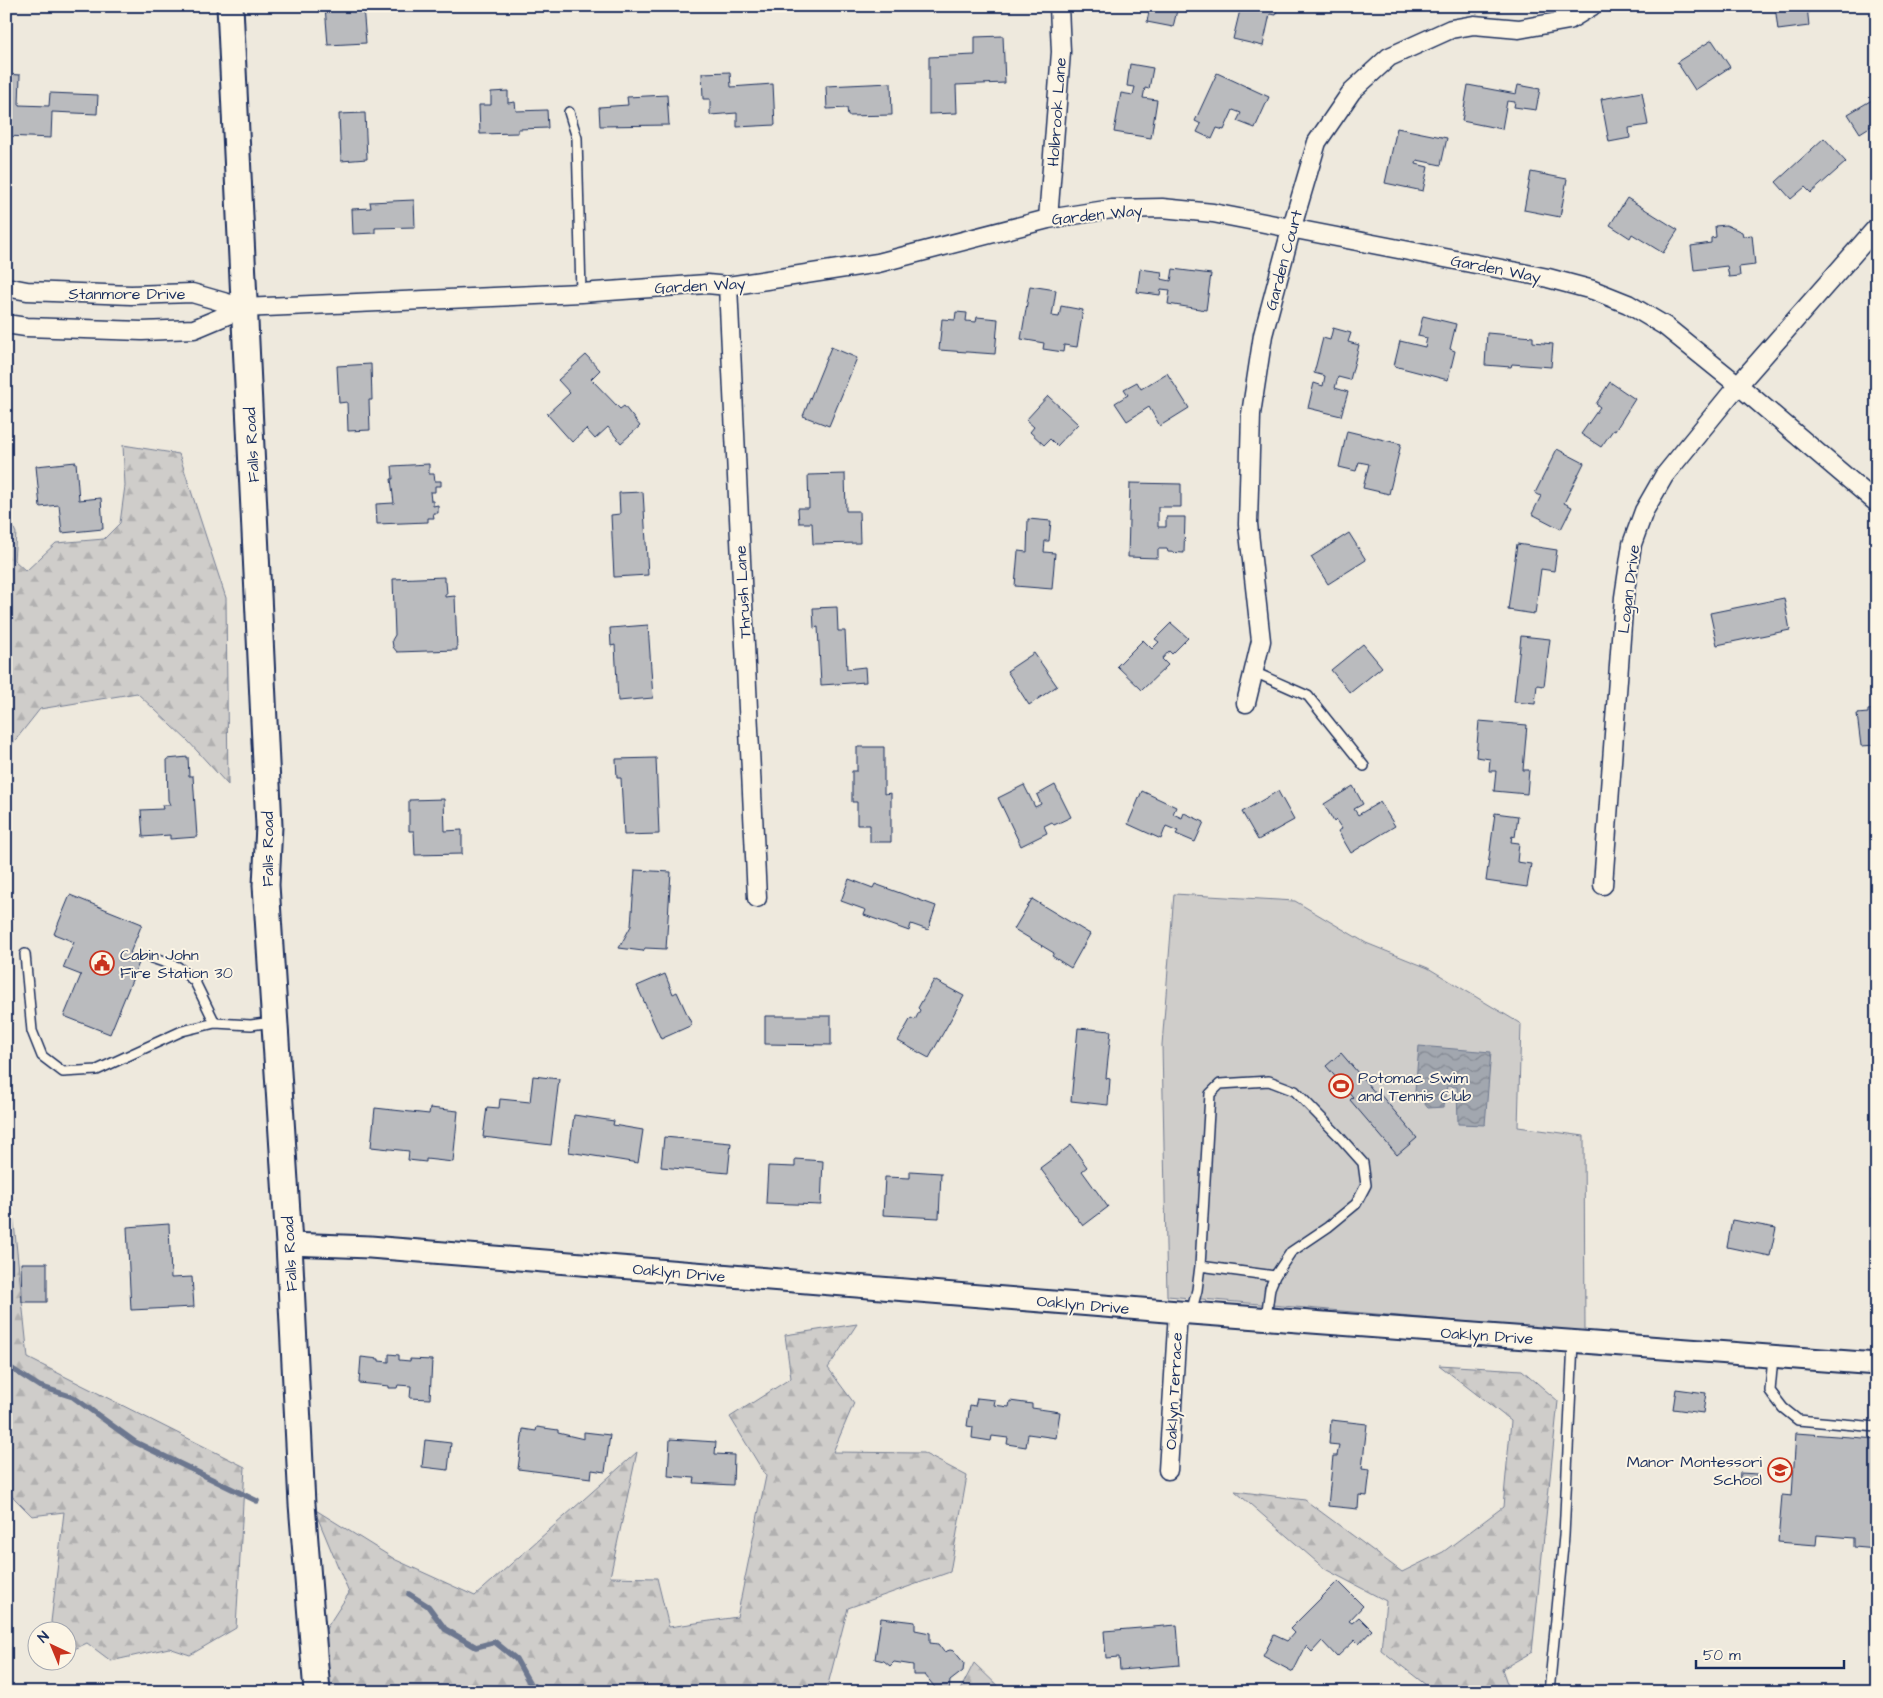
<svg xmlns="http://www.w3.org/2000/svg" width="1883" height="1698" font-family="'Architects Daughter',sans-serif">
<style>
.forest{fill:url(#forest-firs);stroke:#757e94}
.garden{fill:#cfcdca;stroke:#757e94}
.water{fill:url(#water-waves);stroke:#6c778f}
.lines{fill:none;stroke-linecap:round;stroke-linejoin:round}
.stream{stroke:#6c778f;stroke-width:5.5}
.building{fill:#babbbe;stroke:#1b2f5e}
.service-casing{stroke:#1b2f5e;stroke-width:12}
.minor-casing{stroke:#1b2f5e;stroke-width:21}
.tertiary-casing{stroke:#1b2f5e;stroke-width:25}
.secondary-casing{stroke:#1b2f5e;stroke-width:29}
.service{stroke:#fcf5e5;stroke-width:9}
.minor{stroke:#fcf5e5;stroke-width:18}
.tertiary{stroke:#fcf5e5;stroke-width:21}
.secondary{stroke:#fcf5e5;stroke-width:25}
.labels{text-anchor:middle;stroke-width:4;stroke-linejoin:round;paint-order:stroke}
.street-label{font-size:16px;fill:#1b2f5e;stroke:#fcf5e5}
.poi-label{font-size:16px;fill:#1b2f5e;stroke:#fcf5e5;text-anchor:start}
</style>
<defs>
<pattern id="forest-firs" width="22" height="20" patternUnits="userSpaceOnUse" patternTransform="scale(1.25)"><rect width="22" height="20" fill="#cfcdca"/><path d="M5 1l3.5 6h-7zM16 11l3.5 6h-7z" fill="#b1b0b0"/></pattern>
<pattern id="water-waves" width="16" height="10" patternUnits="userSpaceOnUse" patternTransform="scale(1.25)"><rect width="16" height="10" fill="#a2a7af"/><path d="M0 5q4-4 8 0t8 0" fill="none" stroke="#838892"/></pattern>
</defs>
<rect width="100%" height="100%" fill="#eee9dd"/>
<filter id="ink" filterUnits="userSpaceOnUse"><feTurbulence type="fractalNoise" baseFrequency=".02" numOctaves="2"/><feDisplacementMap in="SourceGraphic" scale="10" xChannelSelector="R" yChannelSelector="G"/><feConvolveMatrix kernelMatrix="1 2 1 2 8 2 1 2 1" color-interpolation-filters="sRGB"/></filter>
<g filter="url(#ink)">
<path class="forest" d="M 123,445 L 179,454 L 226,598 L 228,785 L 188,741 L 137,693 L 40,709 L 6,752 L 6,512 L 16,533 L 14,560 L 26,571 L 56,543 L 104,539 L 120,523 L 125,486 Z
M 6,1146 L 28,1358 L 245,1467 L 236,1628 L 190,1655 L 169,1648 L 111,1661 L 87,1643 L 68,1652 L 68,1630 L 55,1630 L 51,1622 L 64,1512 L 32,1516 L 6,1490 Z
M 857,1324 L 828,1368 L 854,1403 L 833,1452 L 923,1453 L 967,1476 L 950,1572 L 848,1608 L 826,1692 L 330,1692 L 322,1635 L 349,1593 L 314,1509 L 396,1560 L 475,1596 L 637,1452 L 610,1577 L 657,1578 L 669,1627 L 737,1617 L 766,1476 L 730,1417 L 791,1378 L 785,1335 Z
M 1439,1365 L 1522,1370 L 1558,1401 L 1532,1652 L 1502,1669 L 1510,1692 L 1435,1692 L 1381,1650 L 1386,1601 L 1325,1569 L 1235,1491 L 1305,1500 L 1402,1572 L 1443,1552 L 1503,1507 L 1511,1421 Z
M 974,1663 L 1004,1692 L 959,1692 Z"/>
<path class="garden" d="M 1174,894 L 1295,901 L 1366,943 L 1428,968 L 1521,1024 L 1518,1127 L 1584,1136 L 1585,1332 L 1167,1296 L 1162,1045 Z"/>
<path class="water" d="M 1419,1046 L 1491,1052 L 1485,1125 L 1458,1124 L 1457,1087 L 1447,1086 L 1444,1107 L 1428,1108 L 1415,1092 Z"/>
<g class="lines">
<path class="stream" d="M 6,1365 L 39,1386 L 73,1397 L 135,1442 L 257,1501
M 409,1594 L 428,1606 L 445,1629 L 476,1647 L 495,1642 L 516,1659 L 530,1684 L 545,1692"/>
</g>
<path class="building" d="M 325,6 L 363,6 L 366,43 L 328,45 Z
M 1150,6 L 1178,6 L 1173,27 L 1147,22 Z
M 1241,6 L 1278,6 L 1276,15 L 1270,14 L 1263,46 L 1233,39 Z
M 1775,6 L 1807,6 L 1809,26 L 1778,30 Z
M 1003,36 L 1005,83 L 956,85 L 957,113 L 929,114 L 929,57 L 975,55 L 975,37 Z
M 1712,40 L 1730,67 L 1695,90 L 1677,62 Z
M 1130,64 L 1153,68 L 1149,89 L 1145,88 L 1143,98 L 1157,100 L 1151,138 L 1114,132 L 1121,93 L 1133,95 L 1135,87 L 1127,86 Z
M 730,72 L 731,87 L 773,84 L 775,125 L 737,127 L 737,113 L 710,115 L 710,99 L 703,99 L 702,73 Z
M 1217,73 L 1269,97 L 1255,128 L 1237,121 L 1241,113 L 1233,110 L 1224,130 L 1217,128 L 1212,139 L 1197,132 L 1201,124 L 1195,121 Z
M 6,74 L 20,75 L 19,105 L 49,106 L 50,93 L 98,95 L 97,114 L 52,112 L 51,138 L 6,136 Z
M 891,83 L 892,115 L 848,116 L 847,108 L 827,109 L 826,86 Z
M 1468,85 L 1516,94 L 1518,85 L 1540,89 L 1536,110 L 1514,107 L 1515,102 L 1507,101 L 1502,129 L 1462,121 Z
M 508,91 L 508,103 L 515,102 L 516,111 L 547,110 L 548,128 L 518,129 L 518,133 L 480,134 L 479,105 L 491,105 L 491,92 Z
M 1642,92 L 1648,125 L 1629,128 L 1630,138 L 1609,142 L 1601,99 Z
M 667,95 L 669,125 L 600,126 L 599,107 L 628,105 L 627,97 Z
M 1877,97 L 1877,125 L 1876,123 L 1860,133 L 1848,114 Z
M 365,113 L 367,159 L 341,161 L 339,114 Z
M 1397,128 L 1447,138 L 1441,165 L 1417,160 L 1416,164 L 1428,167 L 1423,191 L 1385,183 Z
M 1824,138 L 1846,162 L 1811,193 L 1805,187 L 1791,199 L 1776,182 Z
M 1531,172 L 1567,179 L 1560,217 L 1524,210 Z
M 1627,198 L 1678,230 L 1663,253 L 1632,234 L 1630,238 L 1610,225 Z
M 414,200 L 415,227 L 375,228 L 375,233 L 353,234 L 352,209 L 371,208 L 370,202 Z
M 1726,225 L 1742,232 L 1743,236 L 1752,235 L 1755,265 L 1739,267 L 1740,276 L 1729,277 L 1727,266 L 1694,270 L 1691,246 L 1711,243 L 1711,238 L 1716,237 L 1715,226 Z
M 1140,269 L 1162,272 L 1161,279 L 1171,281 L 1173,269 L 1211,274 L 1206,310 L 1168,304 L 1170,290 L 1161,289 L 1160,295 L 1137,292 Z
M 1030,286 L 1056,290 L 1052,316 L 1059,317 L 1061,306 L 1083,310 L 1077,347 L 1064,345 L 1063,352 L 1043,349 L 1044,343 L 1021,339 Z
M 956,312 L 967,313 L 966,321 L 976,322 L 977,317 L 998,319 L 995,354 L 939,350 L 942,319 L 955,320 Z
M 1423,316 L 1456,324 L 1450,349 L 1455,351 L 1448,380 L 1394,366 L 1400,341 L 1425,347 L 1427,338 L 1418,336 Z
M 1333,328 L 1351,333 L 1348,342 L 1359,345 L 1350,380 L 1338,377 L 1335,388 L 1348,392 L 1341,416 L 1308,408 L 1314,383 L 1323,386 L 1325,376 L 1314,373 L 1323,338 L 1330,340 Z
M 1487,333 L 1533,337 L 1533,342 L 1553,344 L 1551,367 L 1512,364 L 1511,367 L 1485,365 Z
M 831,347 L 857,358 L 829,426 L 803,416 Z
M 586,355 L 600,370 L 591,379 L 620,409 L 624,406 L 640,426 L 621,443 L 608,427 L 595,439 L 586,429 L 572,442 L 547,414 L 570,393 L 558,380 Z
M 371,364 L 372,400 L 369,400 L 370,430 L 348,431 L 347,402 L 339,403 L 337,366 Z
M 1167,373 L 1189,408 L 1160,426 L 1149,407 L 1127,421 L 1115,403 L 1128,395 L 1124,389 L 1137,382 L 1141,389 Z
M 1610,382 L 1635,399 L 1615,431 L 1613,430 L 1601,447 L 1581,434 L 1600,407 L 1596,404 Z
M 1048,396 L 1078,424 L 1057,446 L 1050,439 L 1044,445 L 1030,432 L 1034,427 L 1026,420 Z
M 1347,431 L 1401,444 L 1389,494 L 1363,488 L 1369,464 L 1359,462 L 1356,471 L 1339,467 Z
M 1557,449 L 1584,463 L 1564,503 L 1572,507 L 1561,529 L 1532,514 L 1541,496 L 1535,493 Z
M 76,462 L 79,500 L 101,498 L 103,529 L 62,533 L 59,505 L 40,507 L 36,466 Z
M 429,464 L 429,474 L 434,474 L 435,481 L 441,481 L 441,486 L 435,486 L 435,492 L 430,492 L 431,501 L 433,501 L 433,506 L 438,505 L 438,513 L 433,513 L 434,518 L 428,518 L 428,522 L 377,524 L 376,504 L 394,503 L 391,479 L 393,479 L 392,466 Z
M 845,474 L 846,511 L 859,511 L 860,543 L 813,544 L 812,523 L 799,523 L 798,508 L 809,508 L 808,475 Z
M 1130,483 L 1181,484 L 1181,507 L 1158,507 L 1158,527 L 1166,527 L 1166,517 L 1185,517 L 1184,553 L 1168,552 L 1167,549 L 1158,549 L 1158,558 L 1128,557 Z
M 643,492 L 648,575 L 614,577 L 611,515 L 620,514 L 619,493 Z
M 1028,519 L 1051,521 L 1049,541 L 1045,541 L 1044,552 L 1055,553 L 1052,589 L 1015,586 L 1018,551 L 1027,552 Z
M 1349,533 L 1366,560 L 1328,584 L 1311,557 Z
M 1517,544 L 1557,550 L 1554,571 L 1541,569 L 1535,614 L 1508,610 Z
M 444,577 L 444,582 L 446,582 L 447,594 L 445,594 L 445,597 L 455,596 L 457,650 L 397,652 L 393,647 L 392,640 L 395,635 L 393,579 Z
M 1784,598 L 1790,630 L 1717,645 L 1710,613 Z
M 837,607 L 838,631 L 845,631 L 847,669 L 865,667 L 866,682 L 821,685 L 818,627 L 814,628 L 813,608 Z
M 1171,623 L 1188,638 L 1172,654 L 1169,651 L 1162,659 L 1168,665 L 1142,690 L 1117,666 L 1143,640 L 1152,649 L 1159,642 L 1155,639 Z
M 648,625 L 653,698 L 618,701 L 615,645 L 611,646 L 610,628 Z
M 1521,636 L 1550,639 L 1544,686 L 1537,685 L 1535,704 L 1514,702 Z
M 1363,644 L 1382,667 L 1350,693 L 1331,670 Z
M 1034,653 L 1057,686 L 1029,705 L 1007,671 Z
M 1877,709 L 1877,745 L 1861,746 L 1857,714 L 1868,713 L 1868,710 Z
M 1479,721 L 1527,725 L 1523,770 L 1529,770 L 1527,794 L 1494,791 L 1496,771 L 1489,771 L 1490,759 L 1476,757 Z
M 857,747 L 884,747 L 884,794 L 891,793 L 891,842 L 870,842 L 870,825 L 857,825 L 857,802 L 852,802 L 852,771 L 857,771 Z
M 188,757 L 189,776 L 193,776 L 197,837 L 170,839 L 170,835 L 143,837 L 141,810 L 163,809 L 162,805 L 170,805 L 168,800 L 167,759 Z
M 656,758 L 659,834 L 624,835 L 621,778 L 617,778 L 616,759 Z
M 1024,785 L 1035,807 L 1041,804 L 1037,795 L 1055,785 L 1071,817 L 1054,825 L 1052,822 L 1044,826 L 1047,833 L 1021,846 L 998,798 Z
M 1353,786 L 1363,804 L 1354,809 L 1358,815 L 1380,802 L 1395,826 L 1351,853 L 1338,831 L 1342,829 L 1336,820 L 1334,822 L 1324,804 Z
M 1142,791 L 1176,807 L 1173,814 L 1182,818 L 1184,813 L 1204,822 L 1195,842 L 1176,834 L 1178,831 L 1166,826 L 1161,839 L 1128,824 Z
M 1278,791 L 1294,820 L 1258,840 L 1242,812 Z
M 444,799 L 445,831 L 462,830 L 462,854 L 415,855 L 414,831 L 409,831 L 409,800 Z
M 1495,813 L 1518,816 L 1515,837 L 1512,836 L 1511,842 L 1519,843 L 1517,862 L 1531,864 L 1527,887 L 1486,881 Z
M 635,870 L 671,872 L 666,949 L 645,948 L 643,951 L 619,948 L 631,926 Z
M 849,879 L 873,888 L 875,884 L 936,906 L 928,930 L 911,924 L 909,931 L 864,915 L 866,910 L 841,901 Z
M 70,895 L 142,924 L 130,953 L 141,958 L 110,1034 L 64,1016 L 81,975 L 63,968 L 74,942 L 54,934 Z
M 1032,899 L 1090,934 L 1071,968 L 1052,956 L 1054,953 L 1014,929 Z
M 665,974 L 673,994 L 677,992 L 692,1025 L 661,1039 L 637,986 Z
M 934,980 L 964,996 L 929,1058 L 898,1041 L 911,1018 L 915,1020 L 920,1010 L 918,1008 Z
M 765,1016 L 831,1016 L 831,1045 L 765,1044 Z
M 1078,1028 L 1111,1031 L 1106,1078 L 1110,1079 L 1108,1105 L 1071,1101 Z
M 1341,1053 L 1377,1095 L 1379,1093 L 1417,1138 L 1397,1155 L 1350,1100 L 1353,1097 L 1326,1066 Z
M 533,1076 L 559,1079 L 551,1145 L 483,1137 L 487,1107 L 499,1108 L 500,1099 L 530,1102 Z
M 375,1108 L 429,1114 L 430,1108 L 458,1111 L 453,1162 L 426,1159 L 426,1162 L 408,1160 L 409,1151 L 371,1147 Z
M 574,1115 L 614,1121 L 613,1125 L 643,1130 L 638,1163 L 569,1152 Z
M 664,1137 L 731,1143 L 728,1173 L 661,1167 Z
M 1071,1145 L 1087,1167 L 1082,1171 L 1108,1207 L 1083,1226 L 1040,1168 Z
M 795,1159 L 823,1161 L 821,1205 L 766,1203 L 768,1166 L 795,1167 Z
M 910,1171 L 941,1173 L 939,1218 L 883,1215 L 885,1177 L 910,1178 Z
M 1877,1199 L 1877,1225 L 1871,1200 Z
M 1732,1220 L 1776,1228 L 1770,1256 L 1727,1247 Z
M 169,1224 L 171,1278 L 192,1277 L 194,1307 L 131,1310 L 127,1227 Z
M 21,1263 L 47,1263 L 47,1302 L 22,1302 Z
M 389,1354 L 399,1355 L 399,1360 L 410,1361 L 410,1359 L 432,1360 L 430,1399 L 410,1398 L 411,1386 L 398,1385 L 397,1388 L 389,1388 L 389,1386 L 359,1383 L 361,1357 L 379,1359 L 379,1361 L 389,1362 Z
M 1676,1389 L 1706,1393 L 1703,1413 L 1673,1409 Z
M 977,1398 L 995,1400 L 994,1405 L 1009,1407 L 1010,1401 L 1032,1404 L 1032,1408 L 1060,1412 L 1056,1438 L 1028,1434 L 1026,1447 L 1007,1444 L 1008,1438 L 992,1436 L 991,1441 L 972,1438 L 973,1427 L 967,1426 L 970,1405 L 975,1406 Z
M 1331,1420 L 1367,1424 L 1362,1469 L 1370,1470 L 1367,1496 L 1359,1495 L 1358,1509 L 1328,1506 L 1333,1456 L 1337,1456 L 1339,1445 L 1329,1444 Z
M 537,1427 L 558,1430 L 558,1433 L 584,1439 L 584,1432 L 610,1435 L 605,1472 L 592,1470 L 591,1478 L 518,1469 L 523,1429 L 536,1431 Z
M 1796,1433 L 1877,1439 L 1877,1549 L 1854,1547 L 1854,1538 L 1817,1535 L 1816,1545 L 1778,1542 L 1782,1495 L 1792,1496 Z
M 670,1439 L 716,1442 L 715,1454 L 734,1455 L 733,1485 L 694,1483 L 695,1478 L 668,1476 Z
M 425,1440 L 451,1443 L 448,1470 L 422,1467 Z
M 1740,1473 L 1758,1474 L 1757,1485 L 1739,1484 Z
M 1338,1581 L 1363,1606 L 1349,1621 L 1352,1623 L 1359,1617 L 1372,1630 L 1359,1644 L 1355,1640 L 1337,1657 L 1322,1641 L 1312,1652 L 1306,1646 L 1293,1672 L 1263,1656 L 1274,1635 L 1287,1641 L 1294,1633 L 1290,1629 Z
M 881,1618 L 915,1622 L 915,1630 L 930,1633 L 930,1643 L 938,1644 L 944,1652 L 950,1650 L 954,1651 L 964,1663 L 963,1671 L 950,1681 L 949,1692 L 937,1690 L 925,1675 L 913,1675 L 913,1665 L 894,1662 L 890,1666 L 884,1661 L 875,1659 Z
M 1177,1625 L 1180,1665 L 1120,1670 L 1119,1657 L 1106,1658 L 1104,1631 Z"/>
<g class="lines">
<g class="service-casing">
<path id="service" d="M 569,112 L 577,138 L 581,293
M 1254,672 L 1308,696 L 1364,766
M 25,954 L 32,1031 L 42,1056 L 63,1072 L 97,1070 L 182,1031 L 215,1023 L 251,1025 L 272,1022
M 149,957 L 178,967 L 195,982 L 215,1023
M 1200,1266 L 1275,1276
M 1191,1313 L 1197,1290 L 1200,1266 L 1210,1094 L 1220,1084 L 1269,1081 L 1295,1091 L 1338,1135 L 1363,1163 L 1366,1185 L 1356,1204 L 1328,1227 L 1291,1252 L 1275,1276 L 1270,1288 L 1266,1318
M 1773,1357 L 1770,1391 L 1783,1408 L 1798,1420 L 1877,1427
M 1549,1692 L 1564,1536 L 1573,1342"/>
</g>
<g class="minor-casing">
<path id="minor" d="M 1048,219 L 1061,52 L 1059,6
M 728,286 L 757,898
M 6,287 L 27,291 L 131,295 L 192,293 L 244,308 L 581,293 L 707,284 L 728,286 L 878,263 L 1048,219 L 1112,209 L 1162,208 L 1213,213 L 1548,278 L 1593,290 L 1628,304 L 1665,326 L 1738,385 L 1877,503
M 6,324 L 26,327 L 142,331 L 194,329 L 244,308
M 1246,703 L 1261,641 L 1248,524 L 1251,414 L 1263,335 L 1291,230 L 1317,142 L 1352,91 L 1389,57 L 1451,29 L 1474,25 L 1519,29 L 1569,20 L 1592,6
M 1603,885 L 1624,597 L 1632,544 L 1644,511 L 1664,476 L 1738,385 L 1877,227
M 1168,1470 L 1178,1312"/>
</g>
<g class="tertiary-casing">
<path id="tertiary" d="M 289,1244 L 370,1247 L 1191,1313 L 1877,1364"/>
</g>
<g class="secondary-casing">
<path id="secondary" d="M 230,6 L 269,826 L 266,885 L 289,1244 L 302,1504 L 317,1692"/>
</g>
<use href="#service" class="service"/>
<use href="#minor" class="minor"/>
<use href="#tertiary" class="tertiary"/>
<use href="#secondary" class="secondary"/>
</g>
</g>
<defs>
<g id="civic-ring" transform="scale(1.25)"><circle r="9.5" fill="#fcf5e5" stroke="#c8321e" stroke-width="1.5"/><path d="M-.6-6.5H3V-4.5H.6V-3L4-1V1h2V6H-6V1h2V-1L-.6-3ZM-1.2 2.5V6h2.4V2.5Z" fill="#c8321e"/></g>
<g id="stadium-ring" transform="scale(1.25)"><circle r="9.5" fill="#fcf5e5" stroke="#c8321e" stroke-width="1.5"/><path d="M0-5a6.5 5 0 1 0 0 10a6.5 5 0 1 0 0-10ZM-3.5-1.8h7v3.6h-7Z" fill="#c8321e"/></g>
<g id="school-ring" transform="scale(1.25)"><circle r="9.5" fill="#fcf5e5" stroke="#c8321e" stroke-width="1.5"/><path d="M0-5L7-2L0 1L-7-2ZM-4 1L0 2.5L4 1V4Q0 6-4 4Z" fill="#c8321e"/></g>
</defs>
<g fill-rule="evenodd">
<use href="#civic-ring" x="102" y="963"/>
<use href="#stadium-ring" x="1341" y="1086"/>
<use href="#school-ring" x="1780" y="1470"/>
</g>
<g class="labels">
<g class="street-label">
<text transform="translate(1056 112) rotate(-86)" y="6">Holbrook Lane</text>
<text transform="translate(1097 214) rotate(-6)" y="6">Garden Way</text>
<text transform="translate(1283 260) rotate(-75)" y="6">Garden Court</text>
<text transform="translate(1496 268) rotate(11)" y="6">Garden Way</text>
<text transform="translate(700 285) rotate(-3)" y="6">Garden Way</text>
<text x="127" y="299">Stanmore Drive</text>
<text transform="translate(251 445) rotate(-93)" y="6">Falls Road</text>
<text transform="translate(1628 589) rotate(-83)" y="6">Logan Drive</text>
<text transform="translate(742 592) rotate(-93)" y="6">Thrush Lane</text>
<text transform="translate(267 849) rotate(-90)" y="6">Falls Road</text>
<text transform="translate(289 1254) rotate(-93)" y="6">Falls Road</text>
<text transform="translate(679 1272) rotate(5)" y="6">Oaklyn Drive</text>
<text transform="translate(1083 1304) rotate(5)" y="6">Oaklyn Drive</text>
<text transform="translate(1487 1335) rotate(4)" y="6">Oaklyn Drive</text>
<text transform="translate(1173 1391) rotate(-87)" y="6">Oaklyn Terrace</text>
</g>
<g class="poi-label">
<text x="120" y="960">Cabin John<tspan x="120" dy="18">Fire Station 30</tspan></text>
<text x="1358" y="1083">Potomac Swim<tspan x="1358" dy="18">and Tennis Club</tspan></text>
<text x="1762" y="1467" text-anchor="end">Manor Montessori<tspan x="1762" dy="18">School</tspan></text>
</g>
</g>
<rect width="1883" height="1698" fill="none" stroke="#fcf5e5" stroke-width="25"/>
<rect x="12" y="12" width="1858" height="1673" fill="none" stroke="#1b2f5e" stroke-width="2" filter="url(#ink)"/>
<g transform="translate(52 1646) rotate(316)"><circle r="24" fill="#fcf5e5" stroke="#a2a6af"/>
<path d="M0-4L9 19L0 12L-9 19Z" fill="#c8321e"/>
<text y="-8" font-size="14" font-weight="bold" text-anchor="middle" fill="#1b2f5e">N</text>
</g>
<path d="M1696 1660v8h148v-8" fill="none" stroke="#1b2f5e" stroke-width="2.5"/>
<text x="1703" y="1660" font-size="15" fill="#1b2f5e" stroke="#fcf5e5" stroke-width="4" paint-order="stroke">50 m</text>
</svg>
